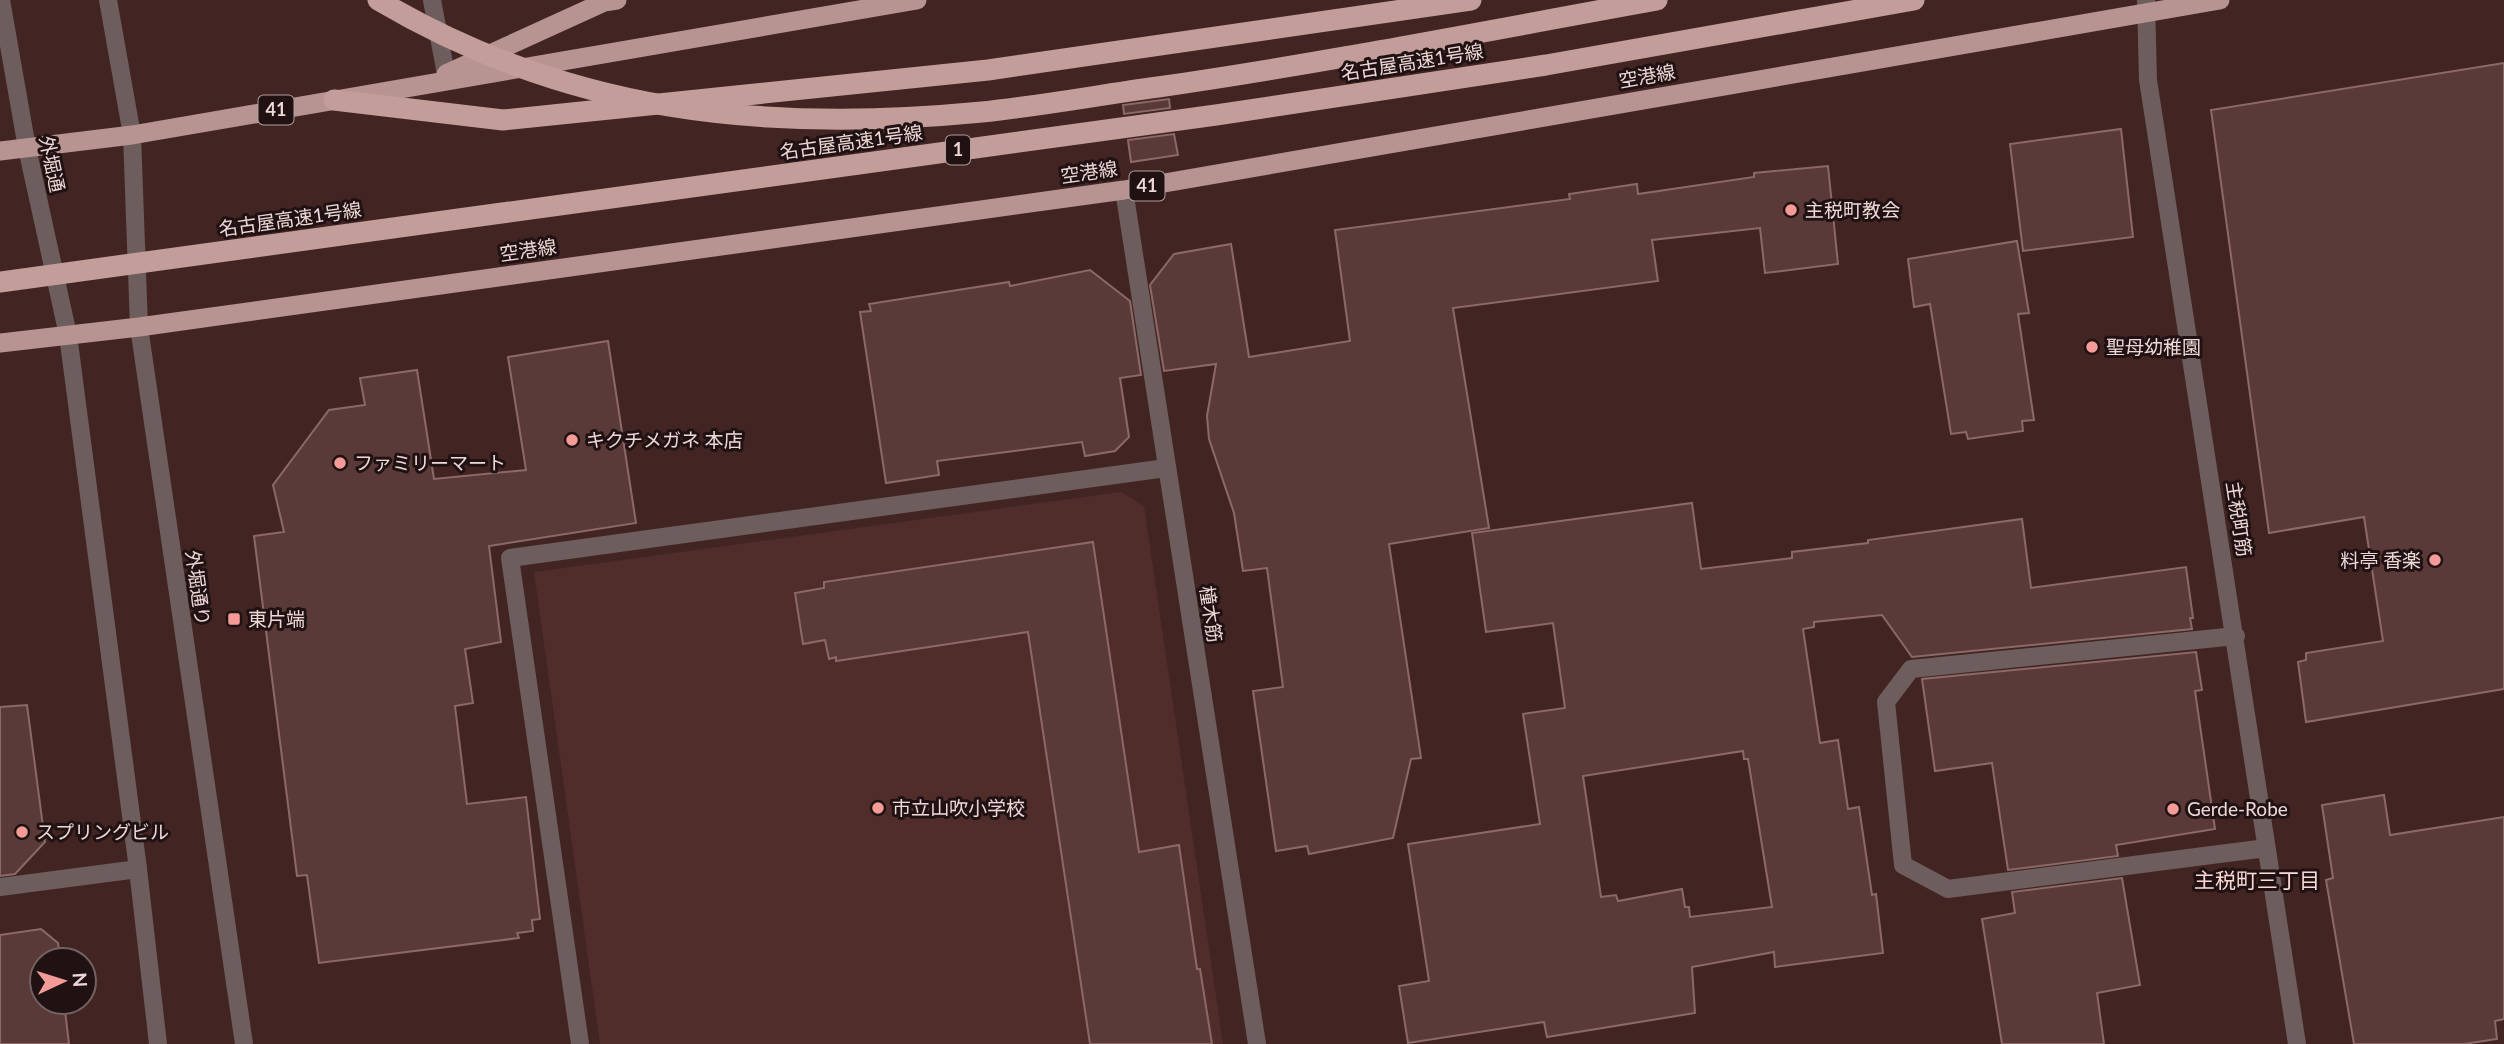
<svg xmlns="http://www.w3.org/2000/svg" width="2504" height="1044" font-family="Lato,'Noto Sans JP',sans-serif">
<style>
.built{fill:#502c2b}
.building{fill:#5a3a38;stroke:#8c6967;stroke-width:2;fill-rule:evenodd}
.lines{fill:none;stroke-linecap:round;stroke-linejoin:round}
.minor{stroke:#6d5d5c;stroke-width:18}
.tertiary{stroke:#6d5d5c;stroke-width:18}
.trunk{stroke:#b79492;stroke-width:19}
.motorway{stroke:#c39d9a;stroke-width:21}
.motorway-bridge{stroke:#c39d9a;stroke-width:21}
.poi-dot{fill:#f59b97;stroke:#201212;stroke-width:2.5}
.labels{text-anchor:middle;stroke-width:6;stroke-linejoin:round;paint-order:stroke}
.shield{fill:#201212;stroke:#b09d9c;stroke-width:2}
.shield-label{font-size:18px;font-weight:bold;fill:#edd8d7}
.street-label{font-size:19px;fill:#edd8d7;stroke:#201212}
.poi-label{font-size:19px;fill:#edd8d7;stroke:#201212;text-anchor:start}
.neighbourhood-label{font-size:21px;fill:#fbd7d5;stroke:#201212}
</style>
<rect width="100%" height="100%" fill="#422523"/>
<path class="built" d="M 1121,492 L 1144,506 L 1223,1044 L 600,1044 L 534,572 Z"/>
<path class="building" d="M 2504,63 L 2504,689 L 2306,722 L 2298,662 L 2306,660 L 2306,653 L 2383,641 L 2364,517 L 2269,533 L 2211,110 Z
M 1169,99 L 1170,108 L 1124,114 L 1123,105 Z
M 2121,129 L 2133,237 L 2023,251 L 2010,144 Z
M 1174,134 L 1178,155 L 1131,162 L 1128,140 Z
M 1828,166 L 1838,264 L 1765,273 L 1760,228 L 1652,240 L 1658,281 L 1453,308 L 1489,528 L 1389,544 L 1421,758 L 1411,759 L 1393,838 L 1309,854 L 1307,846 L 1276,851 L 1253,691 L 1283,687 L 1267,568 L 1243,571 L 1234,513 L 1209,439 L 1207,416 L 1216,364 L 1164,371 L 1150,285 L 1174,254 L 1231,244 L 1249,357 L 1350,341 L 1335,230 L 1570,199 L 1569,194 L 1637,184 L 1638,194 L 1754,177 L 1754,173 Z
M 2017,241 L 2029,313 L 2018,314 L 2034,420 L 2022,421 L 2023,431 L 1968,439 L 1966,432 L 1951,434 L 1930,304 L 1914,307 L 1908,259 Z
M 1090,270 L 1130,301 L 1141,375 L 1120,378 L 1129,437 L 1115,451 L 1085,456 L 1082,442 L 937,461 L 939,475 L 886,483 L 860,312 L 871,311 L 869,304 L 1009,282 L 1010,286 Z
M 608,341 L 636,523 L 489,546 L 501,642 L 465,649 L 473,703 L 455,706 L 467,804 L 526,797 L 540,919 L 532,920 L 533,931 L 517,933 L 519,938 L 319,963 L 307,875 L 297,876 L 254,536 L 284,532 L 273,485 L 329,410 L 365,405 L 360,378 L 417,370 L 434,479 L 526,470 L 508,357 Z
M 1692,503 L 1701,569 L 1792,558 L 1792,552 L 1868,543 L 1868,540 L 2022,519 L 2031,588 L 2186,567 L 2193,618 L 2190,618 L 2192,629 L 1912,657 L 1882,615 L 1814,622 L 1814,627 L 1803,629 L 1820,743 L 1838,740 L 1848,809 L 1859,807 L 1872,895 L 1876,894 L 1883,953 L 1775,967 L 1774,952 L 1692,967 L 1695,1013 L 1547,1037 L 1544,1022 L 1408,1043 L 1399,986 L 1429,981 L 1408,844 L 1540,824 L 1523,714 L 1565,708 L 1553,623 L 1486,632 L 1472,533 ZM 1743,751 L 1744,759 L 1748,759 L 1772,907 L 1690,917 L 1689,907 L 1685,907 L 1682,889 L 1618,901 L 1616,895 L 1601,897 L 1583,776 Z
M 1093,542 L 1139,852 L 1179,845 L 1197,969 L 1200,969 L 1212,1044 L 1090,1044 L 1028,632 L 836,661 L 836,657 L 829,659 L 825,640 L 803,644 L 795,593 L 824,588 L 824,582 Z
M 2196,652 L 2202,690 L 2195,691 L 2215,829 L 2116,845 L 2118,856 L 2008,870 L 1992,763 L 1935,771 L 1922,679 Z
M 27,705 L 45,842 L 15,874 L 0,876 L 0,707 Z
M 2384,795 L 2390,835 L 2504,817 L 2504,1019 L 2495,1021 L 2497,1039 L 2464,1044 L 2354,1044 L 2326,880 L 2333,878 L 2322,805 Z
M 2122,878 L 2140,985 L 2097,993 L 2104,1044 L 2002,1044 L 1982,919 L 2015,913 L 2012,892 Z
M 41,929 L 58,943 L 60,960 L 42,960 L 42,1002 L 64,1002 L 69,1044 L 0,1044 L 0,935 Z"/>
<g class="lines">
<path class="minor" d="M 432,0 L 446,74
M 2146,0 L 2148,80 L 2297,1044
M 1124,190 L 1257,1044
M 2236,636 L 1911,669 L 1886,702 L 1903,865 L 1948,889 L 2266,848
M 0,887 L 138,869
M 580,1044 L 510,558 L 1166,468"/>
<path class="tertiary" d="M 1,0 L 27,148 L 68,335 L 138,869 L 158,1044
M 108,0 L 132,135 L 139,327 L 244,1044"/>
<path class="trunk" d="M 446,74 L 604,2 L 617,0
M 0,151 L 132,135 L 917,0
M 0,343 L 139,327 L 1124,190 L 2220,0"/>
<path class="motorway" d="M 334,100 L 503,120 L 988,70 L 1471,0"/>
<path class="motorway-bridge" d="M 378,0 C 569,113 764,133 982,112 C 1040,106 1099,95 1158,87 C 1325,63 1491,30 1657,0
M 0,282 L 1216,115 L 1546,65 L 1914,0"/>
</g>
<g class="poi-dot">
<circle cx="1791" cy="210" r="7"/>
<circle cx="2092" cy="347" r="7"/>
<circle cx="572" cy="440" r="7"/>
<circle cx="340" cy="463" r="7"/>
<circle cx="2435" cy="560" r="7"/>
<rect x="227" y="612" width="14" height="14" rx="3.5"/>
<circle cx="878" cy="808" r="7"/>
<circle cx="2173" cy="809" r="7"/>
<circle cx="22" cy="832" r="7"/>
</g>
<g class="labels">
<g class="shield">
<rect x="258.5" y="95.5" width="35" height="29" rx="5"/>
<rect x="946" y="135.5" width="24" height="29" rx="5"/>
<rect x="1129.5" y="171.5" width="35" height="29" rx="5"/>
</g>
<g class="shield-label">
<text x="276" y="116">41</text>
<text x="958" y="156">1</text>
<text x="1147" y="192">41</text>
</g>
<g class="street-label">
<text transform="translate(1412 62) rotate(-9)" y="7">名古屋高速1号線</text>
<text transform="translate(1647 76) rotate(-10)" y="7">空港線</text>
<text transform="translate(851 142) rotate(-8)" y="7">名古屋高速1号線</text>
<text transform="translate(52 164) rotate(78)" y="7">外堀通</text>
<text transform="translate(1089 172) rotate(-8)" y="7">空港線</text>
<text transform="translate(290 219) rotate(-8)" y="7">名古屋高速1号線</text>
<text transform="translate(528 250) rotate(-8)" y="7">空港線</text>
<text transform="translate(2239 519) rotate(81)" y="7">主税町筋</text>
<text transform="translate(198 588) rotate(82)" y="7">外堀通り</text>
<text transform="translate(1211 614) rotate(81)" y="7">橦木筋</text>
</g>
<g class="poi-label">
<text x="1805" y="217">主税町教会</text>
<text x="2106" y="354">聖母幼稚園</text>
<text x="586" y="447">キクチメガネ 本店</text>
<text x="354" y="470">ファミリーマート</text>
<text x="2421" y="567" text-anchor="end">料亭 香楽</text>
<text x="248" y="626">東片端</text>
<text x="892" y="815">市立山吹小学校</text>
<text x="2187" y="816">Gerde-Robe</text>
<text x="36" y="839">スプリングビル</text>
</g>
<g class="neighbourhood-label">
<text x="2257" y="888">主税町三丁目</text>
</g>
</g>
<g transform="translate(63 981) rotate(86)"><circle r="33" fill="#201212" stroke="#726161" stroke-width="2"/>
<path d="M0-5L12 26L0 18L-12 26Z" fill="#f59b97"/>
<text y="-10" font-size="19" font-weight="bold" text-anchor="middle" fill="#edd8d7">N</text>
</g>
</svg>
